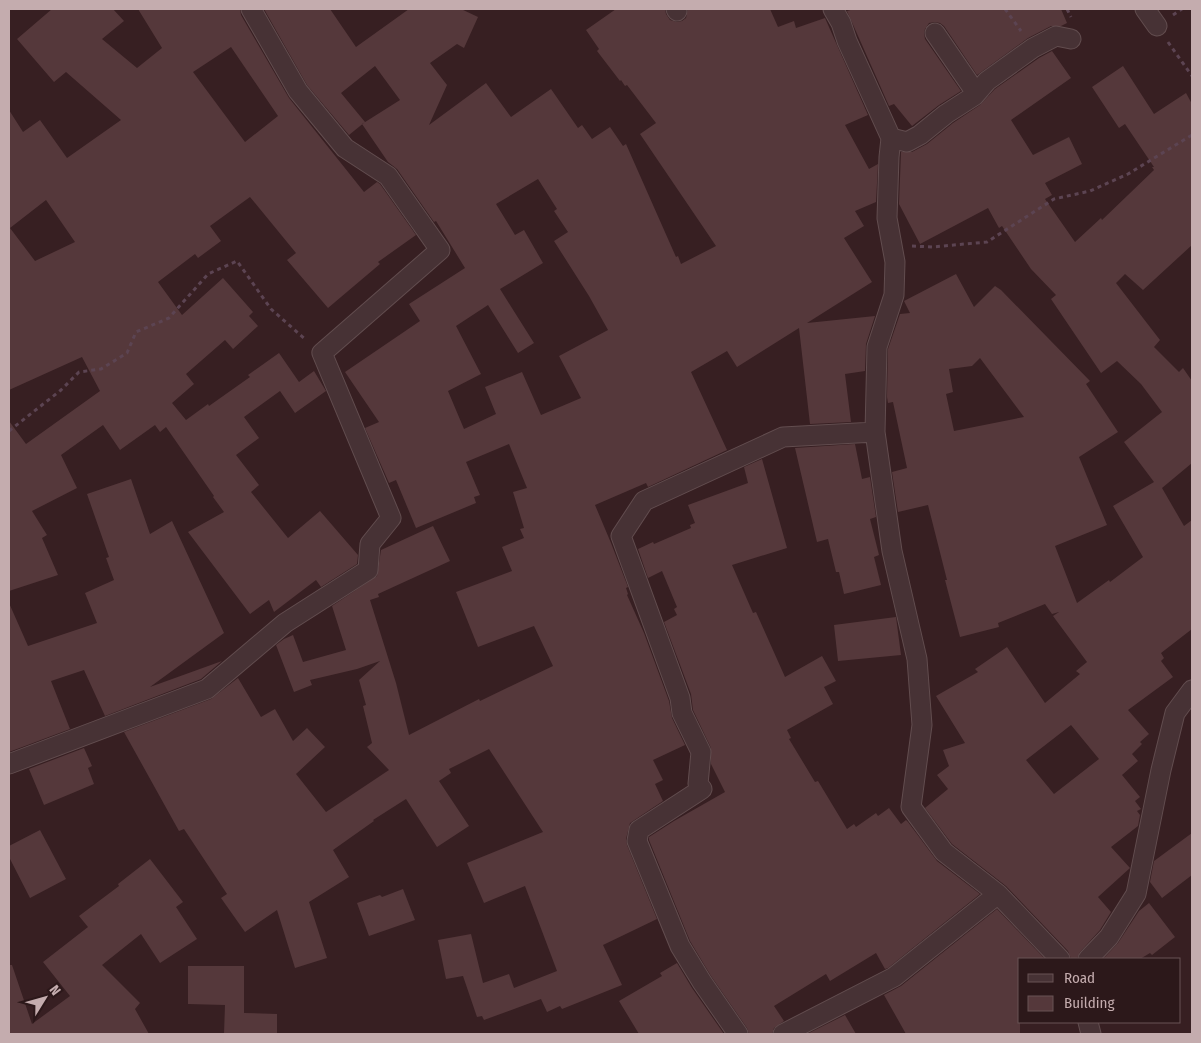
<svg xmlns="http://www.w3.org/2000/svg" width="1201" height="1043" font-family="'Fira Sans Condensed',sans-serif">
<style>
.building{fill:#55383b;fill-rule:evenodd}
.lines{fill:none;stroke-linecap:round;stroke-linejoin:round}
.minor-casing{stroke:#624d4f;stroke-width:21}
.path{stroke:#5c4452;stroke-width:3;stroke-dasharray:4 4;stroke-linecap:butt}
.minor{stroke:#473235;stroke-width:19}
</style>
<rect width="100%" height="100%" fill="#371f22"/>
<path class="building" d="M 52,9 L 113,9 L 124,21 L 102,39 L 137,68 L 162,48 L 138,9 L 240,9 L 241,15 L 289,98 L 364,192 L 377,182 L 380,184 L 416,235 L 378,262 L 380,264 L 328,308 L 287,260 L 296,253 L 250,197 L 210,226 L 221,241 L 198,258 L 195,254 L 158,282 L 182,315 L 223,278 L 253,312 L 249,316 L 258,326 L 233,349 L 225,340 L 186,374 L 194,384 L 172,403 L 186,420 L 208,404 L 209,406 L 250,377 L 248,375 L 279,353 L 299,382 L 314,371 L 326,391 L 295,413 L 280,391 L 244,417 L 259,438 L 236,455 L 259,485 L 251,492 L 288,538 L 320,511 L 358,555 L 357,564 L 321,587 L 316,580 L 274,612 L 269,600 L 250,614 L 188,532 L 224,512 L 213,497 L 214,496 L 166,427 L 160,432 L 155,425 L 120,450 L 103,425 L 61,455 L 77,488 L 32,511 L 47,535 L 42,538 L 58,575 L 9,591 L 9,421 L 26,444 L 100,391 L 82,357 L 9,390 L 9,110 L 23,132 L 40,120 L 67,158 L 121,120 L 66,72 L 54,82 L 17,39 ZM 231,47 L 278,116 L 245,142 L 193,72 ZM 46,200 L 75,242 L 35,261 L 10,228 Z
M 264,9 L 330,9 L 356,47 L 409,9 L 461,9 L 478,17 L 464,48 L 457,44 L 430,63 L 447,85 L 429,125 L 486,83 L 511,117 L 551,89 L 578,128 L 582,125 L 592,139 L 610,127 L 623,146 L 626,144 L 676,257 L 678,256 L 681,264 L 716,246 L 640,134 L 656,123 L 627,85 L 625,86 L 621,80 L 620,81 L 597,51 L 599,49 L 586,30 L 616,9 L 665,9 L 666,14 L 670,20 L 677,22 L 682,21 L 686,18 L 688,9 L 770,9 L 778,27 L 794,21 L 796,28 L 825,18 L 868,115 L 845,125 L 869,169 L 878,164 L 876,202 L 855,211 L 864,226 L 844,238 L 872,282 L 807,323 L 875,316 L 866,344 L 865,371 L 845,374 L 851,422 L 810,424 L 799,328 L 737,367 L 727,351 L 691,372 L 727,450 L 648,487 L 646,483 L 595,505 L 611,543 L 628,587 L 626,588 L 628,594 L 627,595 L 644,633 L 669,701 L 672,718 L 685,745 L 653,760 L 663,780 L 655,784 L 663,801 L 630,823 L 626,839 L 627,845 L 657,919 L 603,945 L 622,985 L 562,1009 L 560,1006 L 547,1012 L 541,999 L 484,1020 L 482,1016 L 477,1017 L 463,976 L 446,979 L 438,940 L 471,934 L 483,983 L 509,974 L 514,988 L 557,971 L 525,886 L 484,903 L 467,863 L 543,832 L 489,749 L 449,769 L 451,773 L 439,781 L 469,826 L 437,847 L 406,799 L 373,820 L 374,821 L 333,850 L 349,877 L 309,902 L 327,958 L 295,968 L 277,910 L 245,932 L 221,898 L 227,894 L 184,829 L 179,831 L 124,732 L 211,699 L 238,678 L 261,717 L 275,709 L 293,741 L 307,728 L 325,747 L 296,774 L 326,812 L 389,770 L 367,747 L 372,743 L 363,706 L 366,705 L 359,680 L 380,661 L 357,669 L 310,680 L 312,685 L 294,692 L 276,645 L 284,639 L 293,635 L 303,662 L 346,650 L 332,606 L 377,576 L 381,550 L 433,526 L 450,561 L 378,594 L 379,597 L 370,600 L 396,683 L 409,735 L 479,699 L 480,701 L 553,666 L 534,626 L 478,647 L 456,592 L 512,571 L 502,547 L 524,538 L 520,529 L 524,528 L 513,492 L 527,488 L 509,444 L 466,462 L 480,495 L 474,497 L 476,503 L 416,528 L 396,480 L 389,483 L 365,428 L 379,422 L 345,372 L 420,321 L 409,304 L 465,268 L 436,221 L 434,222 L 397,169 L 388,162 L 362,124 L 400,100 L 375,66 L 341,93 L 365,122 L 349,135 L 307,85 ZM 538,179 L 557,209 L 554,211 L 568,232 L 554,241 L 589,296 L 608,330 L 559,356 L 581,398 L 541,415 L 522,372 L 485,387 L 496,414 L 464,429 L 448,391 L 481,374 L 456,326 L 488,305 L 518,353 L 534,343 L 500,289 L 543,263 L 524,230 L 515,235 L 496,204 Z
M 854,9 L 1061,9 L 1067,23 L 1061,26 L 1051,26 L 1028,38 L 977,75 L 944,26 L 940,23 L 935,22 L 929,23 L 925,29 L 924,33 L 925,39 L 961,91 L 939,105 L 912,126 L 894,104 L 889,106 L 847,11 Z
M 1052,51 L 1071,78 L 1011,120 L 1033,155 L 1069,137 L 1082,164 L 1045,183 L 1052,195 L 1045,199 L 1075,242 L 1101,218 L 1102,220 L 1154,170 L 1152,167 L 1154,167 L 1125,124 L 1119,128 L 1092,87 L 1123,66 L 1154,114 L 1186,93 L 1192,104 L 1192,245 L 1143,290 L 1125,274 L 1116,283 L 1160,340 L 1154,347 L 1179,372 L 1183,368 L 1192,381 L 1192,463 L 1162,488 L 1184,526 L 1192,520 L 1192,629 L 1161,653 L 1164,658 L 1161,661 L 1173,677 L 1128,710 L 1149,734 L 1140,742 L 1142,744 L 1132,754 L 1138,761 L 1122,775 L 1140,797 L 1135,801 L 1141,809 L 1137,811 L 1140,815 L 1138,826 L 1111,847 L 1130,868 L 1098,897 L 1111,912 L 1100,930 L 1080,952 L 1077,959 L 1071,959 L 1068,951 L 1006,886 L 952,844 L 925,808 L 948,789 L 937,775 L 949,766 L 943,750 L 965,743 L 936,696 L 978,672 L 975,669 L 1007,647 L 1045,703 L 1080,674 L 1076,671 L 1087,662 L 1053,616 L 1059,612 L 1052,614 L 1045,604 L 998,623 L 999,627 L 960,637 L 945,580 L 947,580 L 928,505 L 898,512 L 892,472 L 907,468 L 893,402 L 888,403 L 887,397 L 888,349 L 900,314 L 910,313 L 904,301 L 956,274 L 974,307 L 995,286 L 1001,290 L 1090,381 L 1086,384 L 1118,432 L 1079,457 L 1107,525 L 1055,546 L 1077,603 L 1109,580 L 1110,582 L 1143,557 L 1113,506 L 1154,482 L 1124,442 L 1162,412 L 1141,384 L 1117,361 L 1101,373 L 1051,299 L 1056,295 L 1031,269 L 1002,226 L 999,228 L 988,208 L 920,244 L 899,204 L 901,152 L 912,152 L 927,144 L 953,123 L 980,105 L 995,89 L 1039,58 ZM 980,358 L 1024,417 L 954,431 L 946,394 L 953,392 L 949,369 L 972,366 ZM 1071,725 L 1099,759 L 1054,794 L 1026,760 Z
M 855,444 L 862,479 L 870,477 L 876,517 L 870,519 L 879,555 L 874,557 L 881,585 L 844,594 L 839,572 L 836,572 L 828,539 L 817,542 L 795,448 Z
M 762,459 L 787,548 L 732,565 L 753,613 L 756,612 L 785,677 L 822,656 L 836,681 L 824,687 L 833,704 L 787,730 L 791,738 L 789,739 L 815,782 L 818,781 L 847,829 L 854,824 L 856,827 L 876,813 L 878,816 L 889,808 L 901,824 L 906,820 L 908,822 L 937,861 L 980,894 L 888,968 L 885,969 L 876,953 L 830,981 L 826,974 L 774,1006 L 784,1021 L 774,1028 L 772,1034 L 749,1034 L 747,1028 L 711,976 L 690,941 L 649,840 L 649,837 L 674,821 L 725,792 L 711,764 L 711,748 L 693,710 L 691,694 L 664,622 L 677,615 L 674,609 L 677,607 L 662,571 L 648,578 L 638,549 L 653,542 L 654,544 L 691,528 L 690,525 L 695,523 L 688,505 L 748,483 L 744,467 Z
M 131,479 L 150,534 L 172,521 L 224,633 L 150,687 L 222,661 L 201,679 L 105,716 L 84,670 L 51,681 L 70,729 L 9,752 L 9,603 L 28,646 L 97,623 L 85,593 L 114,580 L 106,558 L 109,557 L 87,494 Z
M 896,617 L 901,655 L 838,661 L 834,625 Z
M 84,748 L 92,766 L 88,768 L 94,784 L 44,805 L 29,769 Z
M 40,830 L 66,879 L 30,898 L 9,857 L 9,846 Z
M 1192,833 L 1192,875 L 1162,898 L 1150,882 L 1154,861 Z
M 150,859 L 183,902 L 176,907 L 197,939 L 160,963 L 141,934 L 102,965 L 140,1003 L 135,1009 L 149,1034 L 9,1034 L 9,965 L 12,965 L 32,1024 L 70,996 L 43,962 L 88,927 L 79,916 L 119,886 L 118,884 Z
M 403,889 L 415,920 L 369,936 L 357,903 L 380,895 L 382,897 Z
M 1149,903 L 1175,937 L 1152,955 L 1150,953 L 1140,959 L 1103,959 L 1118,943 L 1139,911 Z
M 997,909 L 1045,959 L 1020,959 L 1020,1034 L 906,1034 L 884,995 L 901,986 Z
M 677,963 L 692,988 L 724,1034 L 639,1034 L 619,1001 L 662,976 L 660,973 Z
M 188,966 L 244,966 L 244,1013 L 277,1014 L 277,1034 L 224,1034 L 225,1005 L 188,1004 Z
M 845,1015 L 856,1034 L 807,1034 Z"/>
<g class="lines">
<g class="minor-casing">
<path id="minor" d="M 676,9 L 677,11
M 833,9 L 841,23 L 847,41 L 891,138 L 889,157 L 887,218 L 895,262 L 894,295 L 877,347 L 875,432 L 892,551 L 917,659 L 922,725 L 911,807 L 944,852 L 998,894
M 1145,9 L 1157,26
M 935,33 L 976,93
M 891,138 L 907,142 L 920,135 L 946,114 L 974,96 L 987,81 L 1033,48 L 1056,36 L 1071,39
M 9,764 L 207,689 L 285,623 L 368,570 L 370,544 L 391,518 L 322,353 L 440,250 L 388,176 L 345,148 L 298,91 L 251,9
M 1088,959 L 1109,937 L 1136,894 L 1161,770 L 1175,713 L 1192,690
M 1088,1022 L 1091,1034
M 738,1034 L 702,982 L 680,946 L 637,841 L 639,830 L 702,789 L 698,784 L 701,752 L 682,713 L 680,698 L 621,536 L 644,501 L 783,437 L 875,432
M 783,1034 L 894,977 L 998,894 L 1060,959"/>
</g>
<path class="path" d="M 1005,9 L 1021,31
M 1067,9 L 1071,17
M 1173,15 L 1182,9
M 1168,42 L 1192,76
M 912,246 L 932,247 L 987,242 L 1054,199 L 1090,191 L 1128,174 L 1192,135
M 9,431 L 61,390 L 79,372 L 101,369 L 127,353 L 136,332 L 169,318 L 208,274 L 237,261 L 271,309 L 306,340"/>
<use href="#minor" class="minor"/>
</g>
<rect width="1201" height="1043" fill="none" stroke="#c4acae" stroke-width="20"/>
<rect x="1018" y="958" width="162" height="65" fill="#2c181a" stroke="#695355"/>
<rect x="1028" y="974" width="25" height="8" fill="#473235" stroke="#695355"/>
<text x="1064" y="983" font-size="15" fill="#c4acae">Road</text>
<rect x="1028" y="996" width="25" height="15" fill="#55383b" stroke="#695355"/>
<text x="1064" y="1008" font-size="15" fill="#c4acae">Building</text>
<g transform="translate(45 998) rotate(53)" stroke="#2c181a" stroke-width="4" paint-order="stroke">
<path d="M0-4L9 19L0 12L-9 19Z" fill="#c4acae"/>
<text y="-8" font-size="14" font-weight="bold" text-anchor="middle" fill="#c4acae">N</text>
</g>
</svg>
